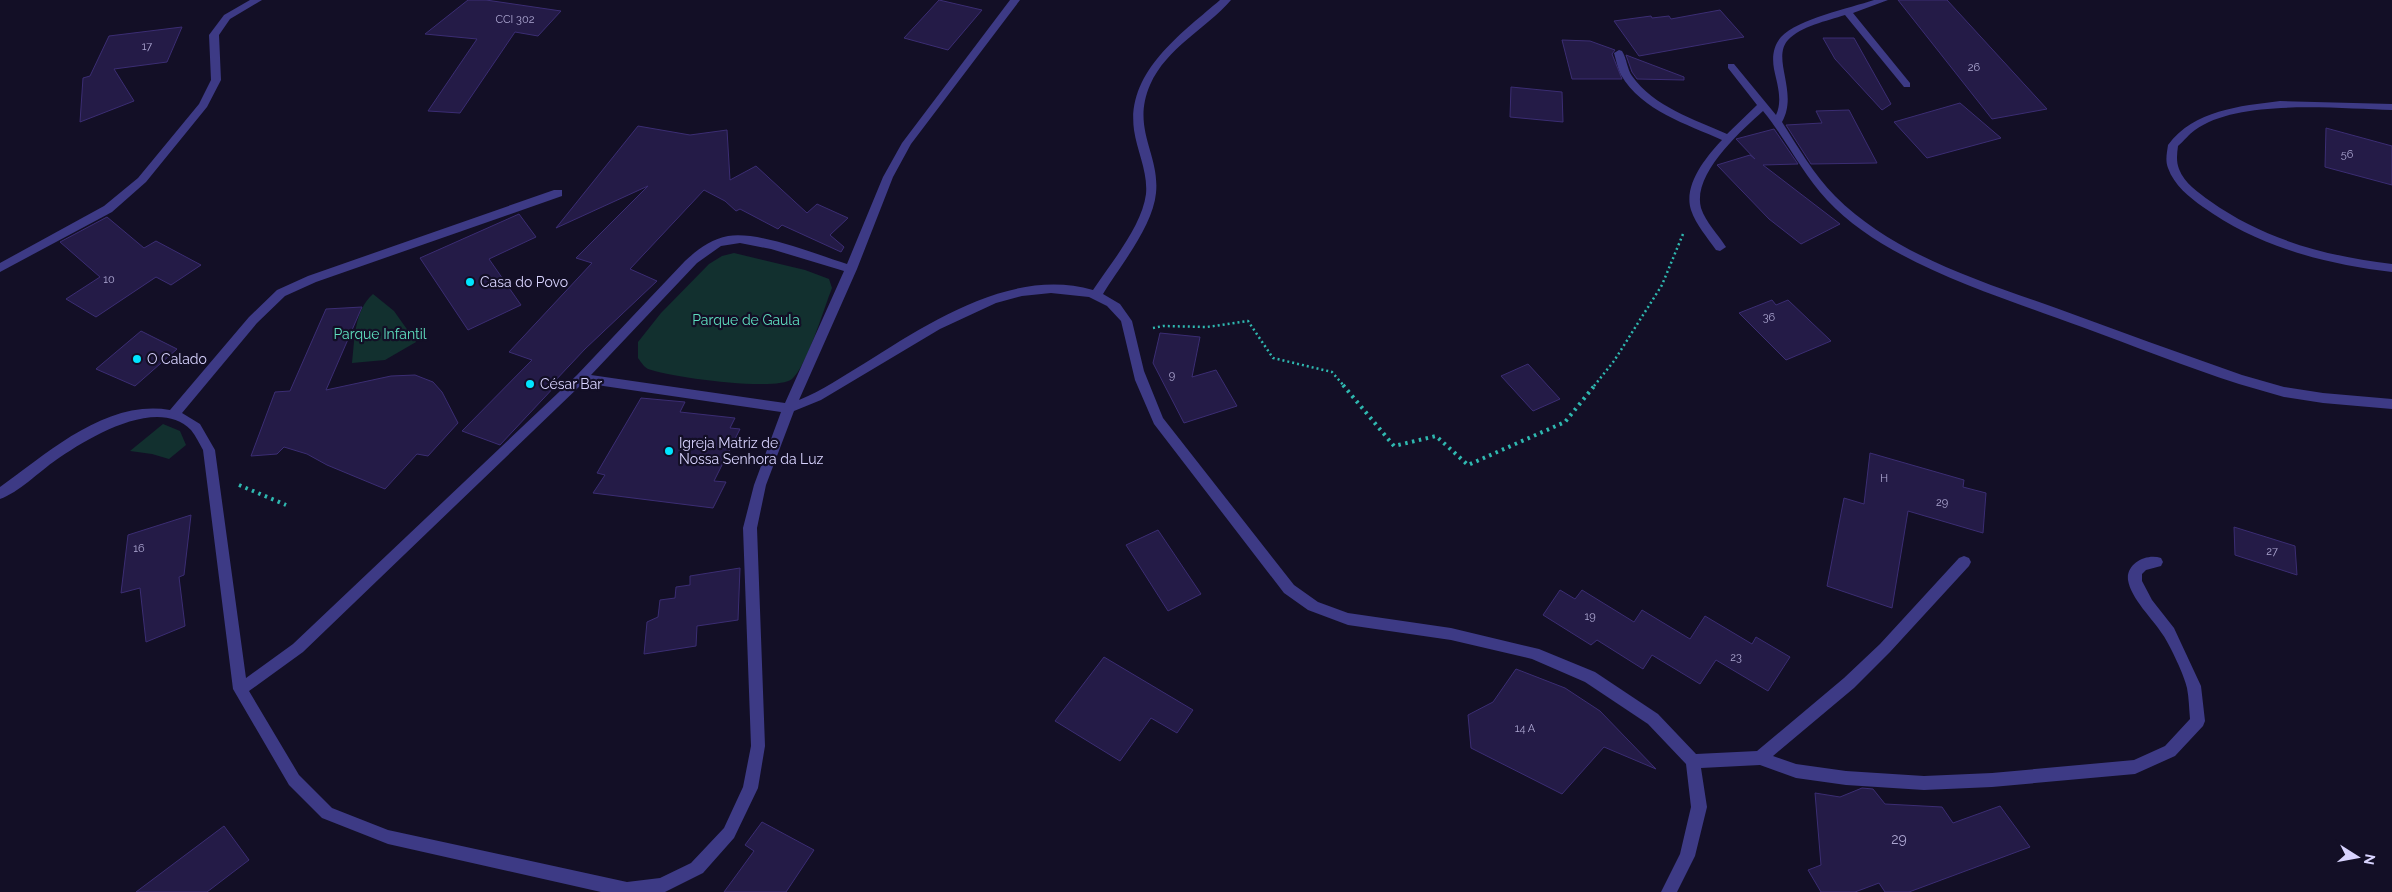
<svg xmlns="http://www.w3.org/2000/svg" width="2392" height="892" font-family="Raleway,sans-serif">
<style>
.green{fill:#12302f}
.building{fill:#241b47;stroke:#3b2d73}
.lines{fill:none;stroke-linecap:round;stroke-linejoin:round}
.path-far1{stroke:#2fb8b0;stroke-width:2.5;stroke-dasharray:2 3;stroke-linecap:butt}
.path{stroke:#2fb8b0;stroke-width:4;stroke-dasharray:2.5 4.5;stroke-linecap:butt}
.street{fill:#3d3a85;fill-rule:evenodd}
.poi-dot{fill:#00e5ff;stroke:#130f26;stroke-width:2}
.labels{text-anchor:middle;stroke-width:4.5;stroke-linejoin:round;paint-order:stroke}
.number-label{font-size:11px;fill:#aca6d1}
.poi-label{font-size:14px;fill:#d9d4ff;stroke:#130f26;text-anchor:start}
.park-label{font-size:14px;fill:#5fe0c0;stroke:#130f26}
.near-number-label{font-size:14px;fill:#aca6d1}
</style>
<rect width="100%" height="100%" fill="#130f26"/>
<path class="green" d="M 734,253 L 805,270 L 829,279 L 832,288 C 824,308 807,366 792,379 C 776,392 669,377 648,369 C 644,367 641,362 638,358 L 638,342 L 661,313 L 709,264 L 722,256 Z
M 373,294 L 394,311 L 416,342 L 385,360 L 352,363 C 355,338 354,311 373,294 Z
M 163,424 L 180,431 L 186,445 L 169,459 L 152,454 L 130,451 Z"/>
<path class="building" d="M 468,0 L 486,0 L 561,11 L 538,36 L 515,32 L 460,113 L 428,111 L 477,39 L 425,34 Z
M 939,0 L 982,10 L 948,50 L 904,38 Z
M 1898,0 L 1947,0 L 2047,109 L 1992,119 Z
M 1720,10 L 1744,37 L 1639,56 L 1614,21 L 1651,16 L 1652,18 L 1669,16 L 1671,19 Z
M 182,27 L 167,62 L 114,69 L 134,101 L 80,122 L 83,78 L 90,76 L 109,36 Z
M 1823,38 L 1854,38 L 1891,104 L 1882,110 L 1835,59 Z
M 1562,40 L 1590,41 L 1615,50 L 1612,54 L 1622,79 L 1572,79 Z
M 1626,55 L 1684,77 L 1684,80 L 1637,79 L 1632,72 Z
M 1511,87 L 1562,92 L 1563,122 L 1510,117 Z
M 1960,103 L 2001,138 L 1927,158 L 1894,122 Z
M 1849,110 L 1877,163 L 1811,164 L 1786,125 L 1822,123 L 1816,111 Z
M 638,126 L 690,135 L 727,130 L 730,180 L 756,166 L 807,213 L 817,204 L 848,218 L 830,235 L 844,247 L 841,252 L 782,225 L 778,229 L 740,209 L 736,211 L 725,201 L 704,190 L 630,269 L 657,281 L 585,349 L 553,383 L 557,384 L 500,445 L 462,431 L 532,360 L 509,352 L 592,263 L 576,258 L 648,186 L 556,228 Z
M 2326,128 L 2392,146 L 2392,185 L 2325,167 Z
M 1774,129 L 1798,164 L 1763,165 L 1840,224 L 1801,244 L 1769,219 L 1717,165 L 1750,155 L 1755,159 L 1736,139 Z
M 519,214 L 536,237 L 489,259 L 521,305 L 468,330 L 420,258 Z
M 107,217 L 144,248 L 156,241 L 201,265 L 171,285 L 156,277 L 96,317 L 66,299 L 100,277 L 60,242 Z
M 1772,300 L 1776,305 L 1788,300 L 1831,341 L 1786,360 L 1739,313 Z
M 362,307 L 326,390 L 391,376 L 415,375 L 433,382 L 442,392 L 458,423 L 428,456 L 417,454 L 385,489 L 327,465 L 307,454 L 284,447 L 277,454 L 251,456 L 275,392 L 290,391 L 326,309 Z
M 141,331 L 177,349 L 135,386 L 96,369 Z
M 1160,333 L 1200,337 L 1192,377 L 1216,370 L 1237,406 L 1184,423 L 1153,363 Z
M 1528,364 L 1560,399 L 1533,411 L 1501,376 Z
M 641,398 L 685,402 L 680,412 L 735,418 L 730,428 L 740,429 L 714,481 L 726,482 L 713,508 L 593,493 L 605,475 L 597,473 Z
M 1870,453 L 1964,480 L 1963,487 L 1986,493 L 1983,533 L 1908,511 L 1892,608 L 1827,586 L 1844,498 L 1864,504 Z
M 191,515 L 184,575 L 179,577 L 185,626 L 146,642 L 140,588 L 121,593 L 128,535 Z
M 2234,527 L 2295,546 L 2297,575 L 2235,555 Z
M 1158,530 L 1201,594 L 1168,611 L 1126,545 Z
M 740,568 L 738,620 L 697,626 L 696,646 L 644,654 L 647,622 L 658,617 L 660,600 L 675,598 L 676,587 L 690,585 L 690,576 Z
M 1560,590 L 1575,599 L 1582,590 L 1634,622 L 1642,610 L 1690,639 L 1705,616 L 1752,644 L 1756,637 L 1790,657 L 1768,691 L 1716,660 L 1700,684 L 1652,655 L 1643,669 L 1597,640 L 1591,645 L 1543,615 Z
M 1104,657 L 1193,710 L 1177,733 L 1151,718 L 1120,761 L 1055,721 Z
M 1516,669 L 1565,688 L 1600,711 L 1656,769 L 1604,747 L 1562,794 L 1471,748 L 1468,715 L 1493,702 Z
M 1862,788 L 1873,789 L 1885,804 L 1942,807 L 1953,823 L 2000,806 L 2030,847 L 1909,892 L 1885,892 L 1879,883 L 1855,892 L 1821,892 L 1808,870 L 1821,865 L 1815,793 L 1840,797 Z
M 762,822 L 814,850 L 786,892 L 724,892 L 754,851 L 745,845 Z
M 224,826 L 249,860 L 207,892 L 136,892 Z"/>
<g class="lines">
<path class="path-far1" d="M 1153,328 L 1163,326 L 1207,327 L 1248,321 L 1273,358 L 1332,372 L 1344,386
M 1594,386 L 1614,361 L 1662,285 L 1683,234"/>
<path class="path" d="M 1343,385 L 1394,446 L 1436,436 L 1468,465 L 1565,422 L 1595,385
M 239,485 L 286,505"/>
<path class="street" d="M 250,0 L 262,0 L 230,19 L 219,35 L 221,80 L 207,107 L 146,182 L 112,212 L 0,272 L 0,263 L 104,206 L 138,178 L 199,104 L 211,80 L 209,35 L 224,15 Z
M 1010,0 L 1020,0 L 911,144 L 893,177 L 857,269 L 799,400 C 822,391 843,376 865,363 C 930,322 1013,267 1093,290 C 1111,263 1142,226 1146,194 C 1148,172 1137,151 1134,130 C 1126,72 1182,33 1220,0 L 1231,0 C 1205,30 1167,47 1150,85 C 1131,129 1160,154 1156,193 C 1153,226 1120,266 1103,294 L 1120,304 L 1132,321 L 1144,371 L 1163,418 L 1294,585 L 1318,602 L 1348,613 L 1451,628 L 1539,649 L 1595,672 L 1658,714 L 1696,754 L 1757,751 L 1844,678 L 1880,644 L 1959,558 L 1964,556 L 1969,558 L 1971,562 L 1969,566 L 1890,652 L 1854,688 L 1773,756 L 1796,764 L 1846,771 L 1924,776 L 1992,773 L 2134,760 L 2165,746 L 2190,719 C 2189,709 2189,698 2187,688 C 2185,677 2170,645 2163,635 C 2153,619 2131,599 2128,580 C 2126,563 2147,553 2161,558 L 2163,562 L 2161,566 L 2146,570 L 2142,574 L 2142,581 L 2152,600 L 2174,628 L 2201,686 L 2205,721 L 2203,726 L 2175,756 L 2135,774 L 1992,787 L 1924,790 L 1846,785 L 1796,778 L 1760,765 L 1701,768 L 1707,807 L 1695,856 L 1677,892 L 1661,892 L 1680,854 L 1691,807 L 1686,764 L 1648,724 L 1585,682 L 1532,659 L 1451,640 L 1348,625 L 1308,610 L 1284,593 L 1154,424 L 1135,380 L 1121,321 L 1107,306 L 1089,297 L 1051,293 L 1022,296 L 996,303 L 940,329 L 821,400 L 794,411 L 766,485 L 757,528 L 765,746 L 758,788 L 734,838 L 703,873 L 665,892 L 601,892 L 388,844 L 322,818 L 289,785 L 233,689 L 203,450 C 199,443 196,436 191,430 C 157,395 86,439 56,460 C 40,471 18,493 0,499 L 0,487 C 48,453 106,399 170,410 L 249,317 L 277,290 L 308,276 L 554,190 L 562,190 L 562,196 L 316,282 L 285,296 L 257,323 L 182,413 L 200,424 L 215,450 L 246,678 L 293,644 L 577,375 L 685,261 C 697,250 711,239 728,236 C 760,231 815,254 847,264 L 883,177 L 902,143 ZM 740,243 L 771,249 L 844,271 L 785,403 L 591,375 L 697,263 L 721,246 ZM 583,383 L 781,412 L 754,485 L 743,528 L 751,746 L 743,787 L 724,828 L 691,863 L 660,878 L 627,882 L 388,830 L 332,808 L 299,775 L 249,691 L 303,652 Z
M 1874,0 L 1888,0 L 1853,13 L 1910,83 L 1910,87 L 1904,87 L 1845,15 C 1827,21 1801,26 1788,40 C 1771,59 1799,92 1782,122 C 1798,147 1814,175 1835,196 C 1894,255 1980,281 2056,308 C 2118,331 2180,353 2242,375 L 2284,387 L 2323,393 L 2392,399 L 2392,409 L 2323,403 L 2284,397 L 2239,384 C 2186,367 2134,346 2082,327 C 2002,297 1886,264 1827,200 C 1802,173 1786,139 1763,111 C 1741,131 1692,174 1701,208 C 1706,223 1718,234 1726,247 L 1720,251 L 1716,250 C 1707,237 1696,225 1691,210 C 1683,185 1706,157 1722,140 C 1687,124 1642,111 1621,75 C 1618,69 1616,60 1614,53 L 1619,50 L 1622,51 C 1627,59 1627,69 1632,76 C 1654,107 1694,119 1727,134 L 1757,105 L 1728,68 L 1728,64 L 1734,64 L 1776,115 C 1783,100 1777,84 1774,69 C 1772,58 1773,46 1781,37 C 1798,19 1850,8 1874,0 Z
M 2280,101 L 2392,104 L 2392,110 C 2338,109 2239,98 2195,130 C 2189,134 2184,141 2178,146 C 2177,154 2176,161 2179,169 C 2184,183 2199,193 2210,201 C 2265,240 2326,256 2392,264 L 2392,272 C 2325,264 2259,247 2203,207 C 2189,197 2174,185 2168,168 C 2165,160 2167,153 2168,145 C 2194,110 2240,106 2280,101 Z"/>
</g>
<g class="poi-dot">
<circle cx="470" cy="282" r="5"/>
<circle cx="137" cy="359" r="5"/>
<circle cx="530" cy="384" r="5"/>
<circle cx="669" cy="451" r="5"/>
</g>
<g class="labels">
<g class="number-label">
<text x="515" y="23">CCI 302</text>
<text x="147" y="50">17</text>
<text x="1974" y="71">26</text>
<text x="2347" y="158">56</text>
<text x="109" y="283">10</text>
<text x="1769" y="321">36</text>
<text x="1172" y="379">9</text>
<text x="1884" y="482">H</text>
<text x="1942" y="506">29</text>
<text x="139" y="552">16</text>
<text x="2272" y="555">27</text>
<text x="1590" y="620">19</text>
<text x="1736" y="661">23</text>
<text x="1525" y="732">14 A</text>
</g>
<g class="poi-label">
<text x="480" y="287">Casa do Povo</text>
<text x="147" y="364">O Calado</text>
<text x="540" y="389">César Bar</text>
<text x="679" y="448">Igreja Matriz de<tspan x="679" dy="16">Nossa Senhora da Luz</tspan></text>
</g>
<g class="park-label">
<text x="746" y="325">Parque de Gaula</text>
<text x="380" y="339">Parque Infantil</text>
</g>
<g class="near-number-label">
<text x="1899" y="844">29</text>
</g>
</g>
<g transform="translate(2357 857) rotate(101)" stroke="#130f26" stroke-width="4" paint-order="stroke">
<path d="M0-4L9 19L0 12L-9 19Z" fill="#d9d4ff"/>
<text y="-8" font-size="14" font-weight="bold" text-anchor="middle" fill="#d9d4ff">N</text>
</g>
</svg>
